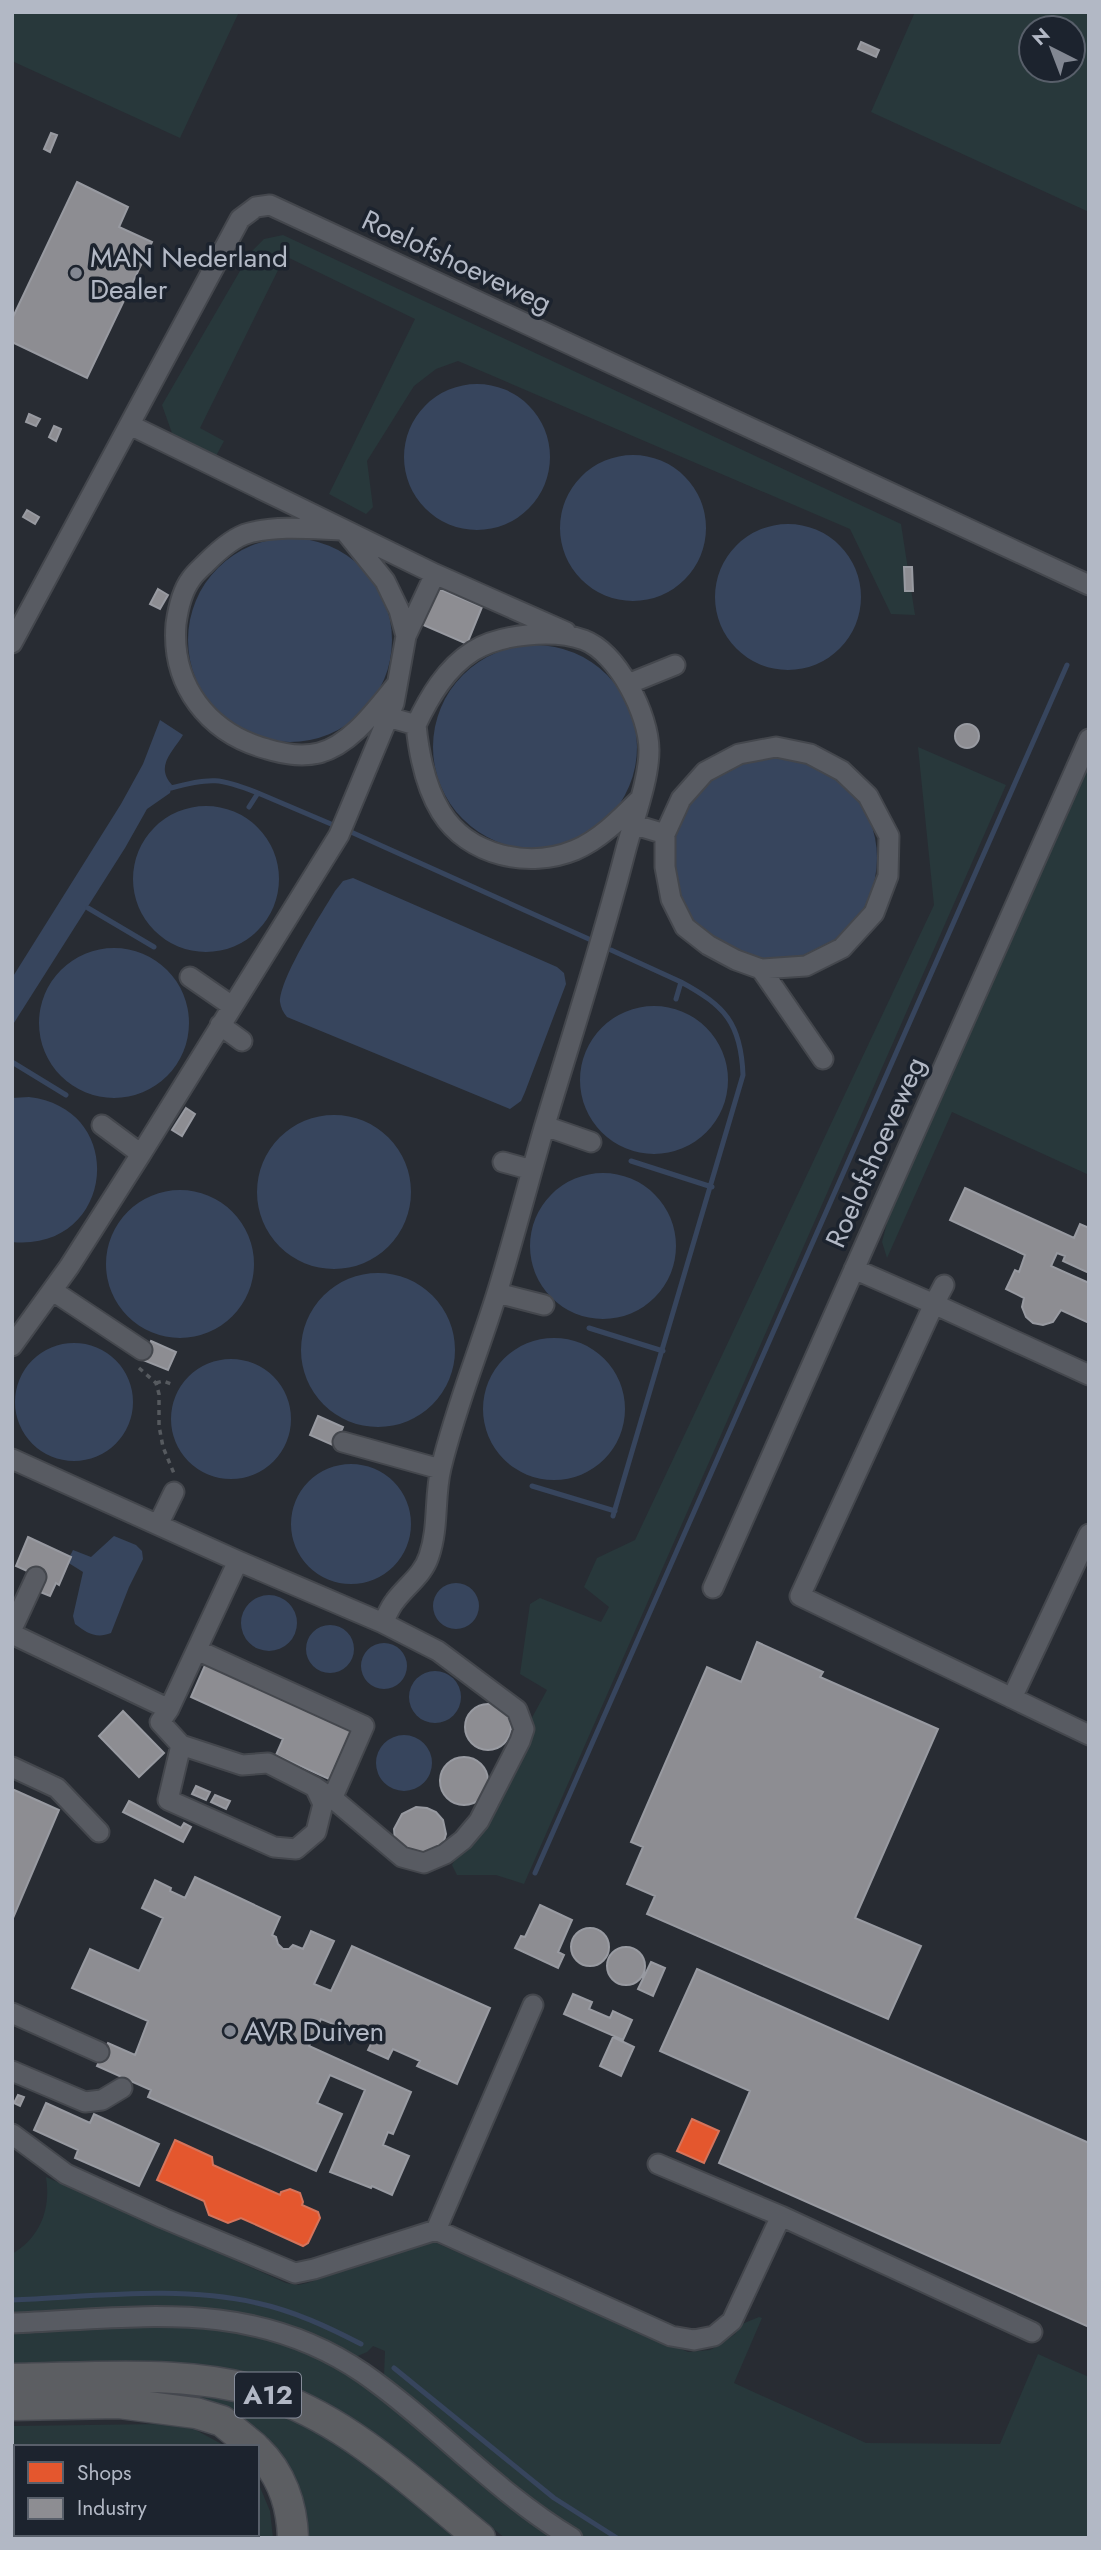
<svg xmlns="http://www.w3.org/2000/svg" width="1101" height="2550" font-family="Jost,sans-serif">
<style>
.green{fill:#28383b;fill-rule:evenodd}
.water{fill:#37455d}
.shops{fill:#e4572e;stroke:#d5745b;stroke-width:2}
.industry{fill:#8d8d92;stroke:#989aa1;stroke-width:2}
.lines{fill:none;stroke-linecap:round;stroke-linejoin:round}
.stream{stroke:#37455d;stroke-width:5}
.minor-casing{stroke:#44474d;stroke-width:23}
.highway-casing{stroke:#45484f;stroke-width:33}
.path{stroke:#565a5f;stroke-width:3.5;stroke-dasharray:5 5;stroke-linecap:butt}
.minor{stroke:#585b62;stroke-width:19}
.highway{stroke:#5c5e62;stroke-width:30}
.poi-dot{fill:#828792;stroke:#1c232e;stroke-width:2.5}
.labels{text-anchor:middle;stroke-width:7;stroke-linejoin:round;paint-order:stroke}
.shield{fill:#1c232e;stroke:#858b98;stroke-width:2}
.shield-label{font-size:26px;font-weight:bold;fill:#b2b8c5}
.poi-label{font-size:28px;fill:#b2b8c5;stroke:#1c232e;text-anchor:start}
.street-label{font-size:28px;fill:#b2b8c5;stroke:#1c232e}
</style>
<rect width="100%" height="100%" fill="#282c33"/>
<path class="green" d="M 12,12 L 239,12 L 180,138 L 12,61 Z
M 915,12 L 1089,12 L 1089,212 L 871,112 ZM 1031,28 L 1073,28 L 1073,70 L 1031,70 Z
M 283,235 L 901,524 L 915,615 L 891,614 L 850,529 L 458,361 L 436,369 L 414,386 L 367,461 L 373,507 L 366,514 L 329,494 L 415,319 L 285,256 L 200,428 L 224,441 L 216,456 L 172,433 L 162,405 L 251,252 L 264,239 Z
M 918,747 L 1006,785 L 524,1884 L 496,1875 L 457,1875 L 452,1865 L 547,1690 L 520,1674 L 530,1604 L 540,1598 L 601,1622 L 609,1607 L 584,1587 L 597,1558 L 635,1540 L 934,905 Z
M 1089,765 L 1089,1175 L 952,1112 L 887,1258 L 882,1242 L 888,1219 Z
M 46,2177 L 286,2283 L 298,2285 L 307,2283 L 434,2242 L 688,2352 L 710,2350 L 718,2346 L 735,2334 L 742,2324 L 759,2317 L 762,2318 L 734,2383 L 866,2443 L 1000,2444 L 1038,2354 L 1089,2377 L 1089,2538 L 580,2538 L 387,2385 L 384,2376 L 385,2351 L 373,2346 L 367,2352 L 353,2358 L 291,2330 L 12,2318 L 12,2254 C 41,2237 51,2208 46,2177 Z
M 104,2323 L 248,2327 L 336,2363 L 563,2538 L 505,2538 L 377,2437 L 304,2393 L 263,2378 L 217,2368 L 12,2365 L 12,2327 Z
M 143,2385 L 210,2390 L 326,2430 L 466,2538 L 308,2538 C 305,2474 266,2421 205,2402 C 184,2395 162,2394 141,2393 Z
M 164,2424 L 194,2429 L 227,2447 L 16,2447 L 16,2534 L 257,2534 L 257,2480 L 270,2511 L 273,2538 L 12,2538 L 12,2426 Z"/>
<path class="water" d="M404 457a73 73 0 1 1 146 0a73 73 0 1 1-146 0Z
M560 528a73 73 0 1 1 146 0a73 73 0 1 1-146 0Z
M715 597a73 73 0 1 1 146 0a73 73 0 1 1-146 0Z
M188 640a102 102 0 1 1 204 0a102 102 0 1 1-204 0Z
M433 747a102 102 0 1 1 204 0a102 102 0 1 1-204 0Z
M 160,720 L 183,735 C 172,753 155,766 172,785 L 170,793 L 147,809 L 125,848 L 12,1026 L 12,978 L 121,804 L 143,764 Z
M673 858a102 102 0 1 1 204 0a102 102 0 1 1-204 0Z
M133 879a73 73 0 1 1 146 0a73 73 0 1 1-146 0Z
M 353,878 L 557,967 L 564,973 L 566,984 L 525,1092 L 521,1101 L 510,1109 L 287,1017 C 283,1012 281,1008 280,1002 C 280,978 321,914 335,891 L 343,881 Z
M39 1023a75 75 0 1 1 150 0a75 75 0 1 1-150 0Z
M580 1080a74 74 0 1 1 148 0a74 74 0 1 1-148 0Z
M 29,1097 C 130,1109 114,1252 12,1242 L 12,1098 Z
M257 1192a77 77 0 1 1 154 0a77 77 0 1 1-154 0Z
M530 1246a73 73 0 1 1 146 0a73 73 0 1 1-146 0Z
M106 1264a74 74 0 1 1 148 0a74 74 0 1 1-148 0Z
M301 1350a77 77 0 1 1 154 0a77 77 0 1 1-154 0Z
M483 1409a71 71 0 1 1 142 0a71 71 0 1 1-142 0Z
M15 1402a59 59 0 1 1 118 0a59 59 0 1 1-118 0Z
M171 1419a60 60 0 1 1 120 0a60 60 0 1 1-120 0Z
M291 1524a60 60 0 1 1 120 0a60 60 0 1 1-120 0Z
M 114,1536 L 136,1545 L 142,1551 L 143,1559 L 129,1587 L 111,1633 C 96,1639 87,1633 75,1624 L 73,1616 L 83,1572 L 67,1562 L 73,1550 L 91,1557 Z
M433 1606a23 23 0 1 1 46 0a23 23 0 1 1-46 0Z
M241 1623a28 28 0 1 1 56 0a28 28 0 1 1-56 0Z
M306 1649a24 24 0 1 1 48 0a24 24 0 1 1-48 0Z
M361 1666a23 23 0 1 1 46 0a23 23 0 1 1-46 0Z
M409 1697a26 26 0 1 1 52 0a26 26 0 1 1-52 0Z
M376 1763a28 28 0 1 1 56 0a28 28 0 1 1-56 0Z
M 16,2472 L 16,2534 L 218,2534 L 219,2538 L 12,2538 L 12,2473 Z"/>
<path class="shops" d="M 692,2119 L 719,2131 L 704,2163 L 677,2151 Z
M 175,2140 L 212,2157 L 213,2165 L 280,2195 L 281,2192 L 290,2189 L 300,2193 L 303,2202 L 302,2205 L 318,2212 L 320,2218 L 308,2243 L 303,2246 L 241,2218 L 228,2223 L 209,2215 L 204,2201 L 157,2180 Z"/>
<path class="industry" d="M 861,42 L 879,50 L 876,57 L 858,49 Z
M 51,133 L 57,135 L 50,152 L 44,149 Z
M 77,182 L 128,207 L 119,227 L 152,242 L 87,378 L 12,342 L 12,319 Z
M 29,414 L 40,419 L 36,426 L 26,422 Z
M 54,426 L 61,429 L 56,441 L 49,437 Z
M 27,510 L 39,517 L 35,524 L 23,517 Z
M 904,567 L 912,567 L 913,591 L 905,591 Z
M 437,588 L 482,607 L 467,644 L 421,624 Z
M 158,589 L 168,595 L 160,609 L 150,604 Z
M955 736a12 12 0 1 1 24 0a12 12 0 1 1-24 0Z
M 186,1108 L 195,1114 L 182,1136 L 172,1130 Z
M 965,1188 L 1074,1238 L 1080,1224 L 1089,1228 L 1089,1273 L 1063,1261 L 1065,1256 L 1057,1253 L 1051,1266 L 1089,1283 L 1089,1323 L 1061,1310 L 1053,1322 L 1043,1325 L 1033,1323 L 1026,1317 L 1022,1307 L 1024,1298 L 1006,1289 L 1015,1270 L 1019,1272 L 1025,1255 L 950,1220 Z
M 151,1341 L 176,1352 L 168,1370 L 143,1360 Z
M 318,1416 L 343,1427 L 335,1446 L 310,1435 Z
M 28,1537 L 71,1557 L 59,1585 L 56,1583 L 50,1596 L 40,1592 L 45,1579 L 16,1566 Z
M 757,1642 L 823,1672 L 820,1677 L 938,1729 L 855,1918 L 921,1946 L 888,2019 L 647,1914 L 655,1896 L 627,1884 L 643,1847 L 631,1842 L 707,1667 L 741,1682 Z
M 206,1663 L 352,1728 L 329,1779 L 276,1755 L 283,1739 L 191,1697 Z
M465 1727a23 23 0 1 1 46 0a23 23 0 1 1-46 0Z
M 123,1711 L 164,1753 L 139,1777 L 99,1736 Z
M440 1781a24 24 0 1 1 48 0a24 24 0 1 1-48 0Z
M 196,1786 L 210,1792 L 206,1800 L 192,1794 Z
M 12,1789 L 59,1810 L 13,1918 L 12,1917 Z
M 215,1795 L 230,1801 L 226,1809 L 211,1802 Z
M 129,1801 L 181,1828 L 184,1823 L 191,1827 L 183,1842 L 123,1812 Z
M 416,1807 L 427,1808 L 436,1812 L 443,1820 L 446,1834 L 442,1848 L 409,1857 L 395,1842 L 394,1829 L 402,1814 Z
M 195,1877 L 280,1917 L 272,1935 L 276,1937 L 278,1944 L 283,1949 L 289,1949 L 293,1945 L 303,1949 L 311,1931 L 334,1941 L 314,1984 L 331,1991 L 352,1946 L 490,2008 L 457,2084 L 417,2066 L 420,2061 L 393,2049 L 388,2059 L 368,2050 L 373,2040 L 321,2019 L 309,2046 L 411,2092 L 393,2134 L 388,2132 L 383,2145 L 409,2156 L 392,2195 L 372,2186 L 371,2188 L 330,2172 L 365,2090 L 330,2075 L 317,2103 L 342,2114 L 316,2171 L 148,2097 L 151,2090 L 97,2066 L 108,2043 L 135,2055 L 148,2021 L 72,1988 L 90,1949 L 139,1971 L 163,1918 L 142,1908 L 155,1880 L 171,1888 L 170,1891 L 185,1898 Z
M 540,1905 L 572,1920 L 558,1952 L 564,1955 L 558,1968 L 515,1948 L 521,1936 L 525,1937 Z
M571 1947a19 19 0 1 1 38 0a19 19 0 1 1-38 0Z
M607 1966a19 19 0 1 1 38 0a19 19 0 1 1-38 0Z
M 651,1962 L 665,1968 L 653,1996 L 638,1989 Z
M 697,1969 L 1089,2143 L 1089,2327 L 719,2163 L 750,2091 L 660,2051 Z
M 573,1994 L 592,2002 L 589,2009 L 610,2018 L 613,2011 L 632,2020 L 623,2040 L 564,2014 Z
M 613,2037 L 634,2047 L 621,2076 L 600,2066 Z
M 18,2095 L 24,2097 L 20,2106 L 14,2103 Z
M 46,2103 L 90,2123 L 94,2114 L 159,2144 L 139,2186 L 75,2158 L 78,2150 L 34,2130 Z"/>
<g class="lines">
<path class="stream" d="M 171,788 C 211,777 220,778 258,793
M 249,807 L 258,793 L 331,824
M 351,832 L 591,940
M 88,908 L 154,947
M 611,950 L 681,982
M 12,1062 L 66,1095
M 631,1161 L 712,1187
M 589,1328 L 663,1351
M 532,1486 L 615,1511
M 613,1516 L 743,1075 C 741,1023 725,1006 681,982 L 676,999
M 535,1873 L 1067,665
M 12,2300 C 92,2297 178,2285 257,2303 C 294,2311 328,2327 361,2344
M 394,2368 L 554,2498 L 617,2538"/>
<g class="minor-casing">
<path id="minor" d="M 130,425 L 435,574 L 406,636
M 435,574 L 566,632
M 12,643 L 240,219 L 256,207 L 270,205 L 1089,585
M 628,684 L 675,665
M 416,725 C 419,755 425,786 441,812 C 468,856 529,869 575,850 C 599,840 620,819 638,801
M 632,824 L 665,834 L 681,799 L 705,772 L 739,754 L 776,747 L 810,754 L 842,771 L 868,796 L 889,836 L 888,876 L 874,913 L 842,948 L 806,966 L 761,969 L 736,960 L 708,945 L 685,927 L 671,899 L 665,867 L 665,834
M 761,969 L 823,1059
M 190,977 L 232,1006
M 220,1025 L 242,1041
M 545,1126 L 591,1142
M 141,1154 L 339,835 L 394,703 L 406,636 L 399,610 L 385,581 L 344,530 C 313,529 279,525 249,533 C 233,537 217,552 206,563 C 201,568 195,573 191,579 C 182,591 178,609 176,624 C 171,685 208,733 267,749 C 283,754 302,757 319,753 C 351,745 377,708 397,684
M 503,1162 L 532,1170
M 854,1269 L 934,1304 L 800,1596 L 1089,1735
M 944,1285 L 934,1304 L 1089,1375
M 53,1291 L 142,1350
M 497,1293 L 544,1305
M 12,1346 L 69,1267 L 141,1154 L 102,1125
M 343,1442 L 440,1469
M 12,1459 L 238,1561 L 383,1623 C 387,1615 390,1607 395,1601 C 407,1585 423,1575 429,1556 C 439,1527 434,1497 441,1468 C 455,1409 479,1351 497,1293 C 514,1238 528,1183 544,1128 C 572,1035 602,943 626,849 C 634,819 649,780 649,750 C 649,715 618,653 584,640 C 554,629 500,634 473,651 C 446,668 429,697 416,725 L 388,717
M 158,1525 L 174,1492
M 713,1588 L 1089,739
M 12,1629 L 36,1577
M 12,1634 L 169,1709
M 197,1650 L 364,1726 L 332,1799
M 1012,1698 L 1089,1534
M 181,1745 L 242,1765 L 268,1763 L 315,1787 L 323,1804 L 316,1832 L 296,1849 L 274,1847 L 168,1800 L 181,1745 L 160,1722 L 169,1709 L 238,1561
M 12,1767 L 57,1788 L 99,1832
M 315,1787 L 337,1802 L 402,1857 L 424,1863 L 445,1854 L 463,1840 L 479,1821 L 520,1741 L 524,1729 L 517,1710 L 438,1651 L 383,1623
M 12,2013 L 99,2052
M 12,2071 L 85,2102 L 102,2100 L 122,2088
M 12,2134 L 66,2174 L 163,2218 L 295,2273 L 314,2269 L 436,2230 L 671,2336 L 694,2340 L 714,2336 L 732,2321 L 781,2216 L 658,2164
M 781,2216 L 1032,2332
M 436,2230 L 533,2005
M 12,2323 C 138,2318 252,2297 363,2373 C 436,2424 495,2492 572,2538"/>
</g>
<g class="highway-casing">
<path id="highway" d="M 12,2379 C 97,2378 195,2368 276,2397 C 353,2425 417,2487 480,2538
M 12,2405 L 119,2403 L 196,2413 L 222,2421 L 254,2447
M 257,2450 C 281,2473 292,2505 293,2538"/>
</g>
<path class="path" d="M 139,1368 L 156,1383 L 159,1394 L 159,1426 L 163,1447 L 175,1476
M 156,1383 L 163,1381 L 174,1385"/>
<use href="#minor" class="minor"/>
<use href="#highway" class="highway"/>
</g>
<g class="poi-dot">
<circle cx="76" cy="273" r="7"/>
<circle cx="230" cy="2031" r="7"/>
</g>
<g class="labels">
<rect class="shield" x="235" y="2372.5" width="66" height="45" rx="5"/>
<g class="shield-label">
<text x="268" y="2404">A12</text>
</g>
<g class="poi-label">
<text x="90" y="267">MAN Nederland<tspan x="90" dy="32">Dealer</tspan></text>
<text x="244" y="2041">AVR Duiven</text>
</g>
<g class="street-label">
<text transform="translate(457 261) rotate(25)" y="10">Roelofshoeveweg</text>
<text transform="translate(875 1152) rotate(-66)" y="10">Roelofshoeveweg</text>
</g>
</g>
<rect width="1101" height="2550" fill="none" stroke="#b2b8c5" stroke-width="28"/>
<rect x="14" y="2445" width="245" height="91" fill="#1c232e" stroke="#585f6a" stroke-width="2"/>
<rect x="28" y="2462" width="35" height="21" fill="#e4572e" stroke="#585f6a" stroke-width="2"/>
<text x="77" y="2480" font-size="21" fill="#b2b8c5">Shops</text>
<rect x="28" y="2498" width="35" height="21" fill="#8d8d92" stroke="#585f6a" stroke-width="2"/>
<text x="77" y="2515" font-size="21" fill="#b2b8c5">Industry</text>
<g transform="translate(1052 49) rotate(318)"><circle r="33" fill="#1c232e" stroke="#585f6a" stroke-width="2"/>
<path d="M0-5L12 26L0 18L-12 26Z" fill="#828792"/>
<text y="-10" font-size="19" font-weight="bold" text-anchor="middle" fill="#b2b8c5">N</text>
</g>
</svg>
